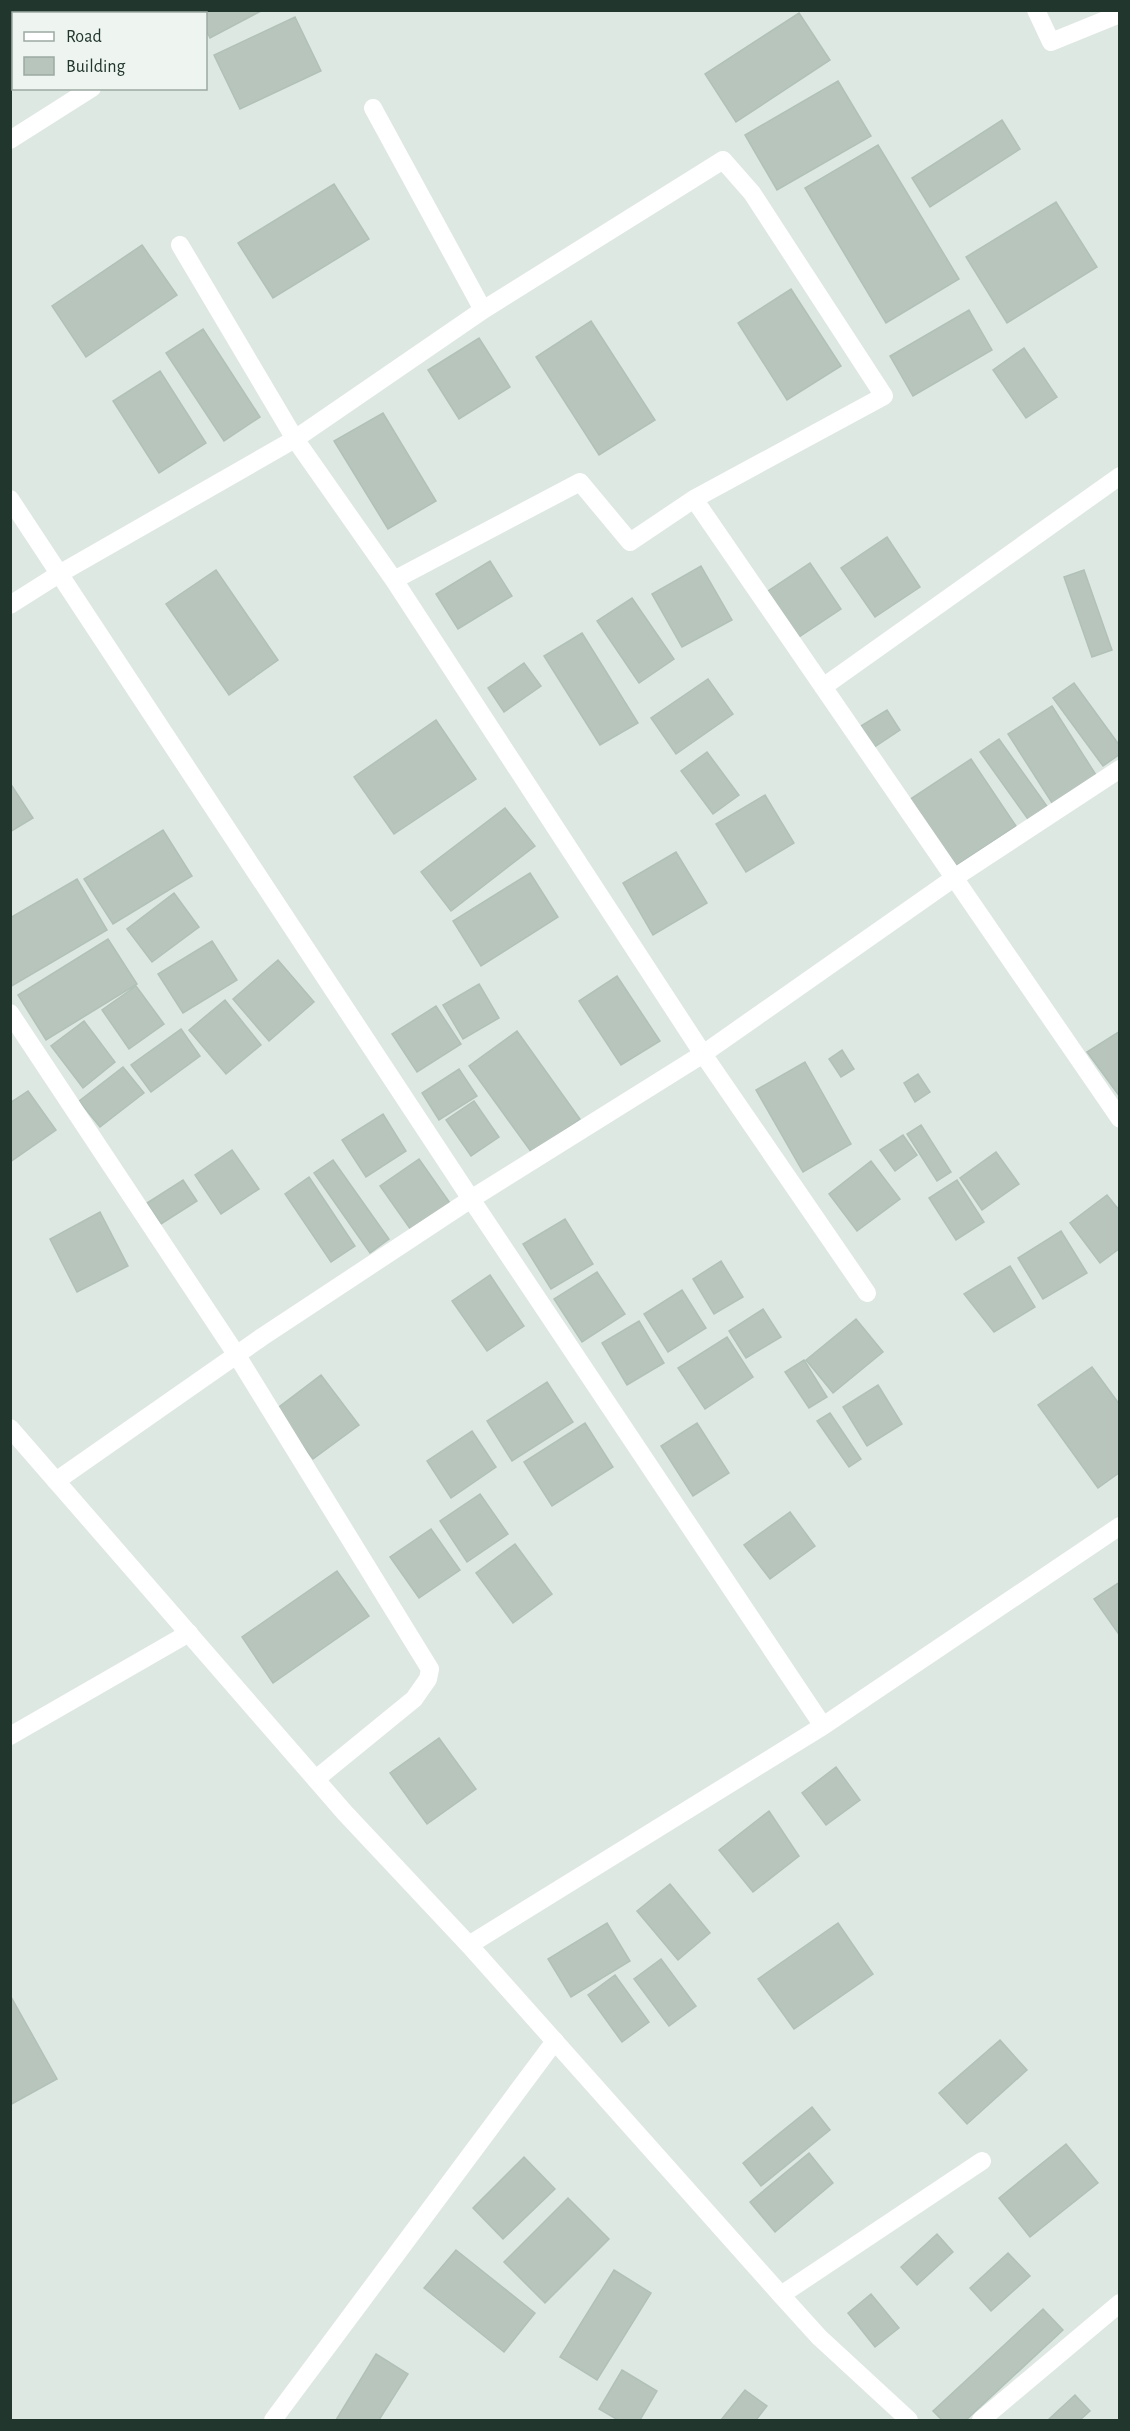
<svg xmlns="http://www.w3.org/2000/svg" width="1130" height="2431" font-family="'Alegreya Sans',sans-serif">
<style>
.building{fill:#b7c5bd;stroke:#b1c1b8;stroke-width:1.5}
.lines{fill:none;stroke-linecap:round;stroke-linejoin:round}
.service{stroke:#fff;stroke-width:18}
.minor{stroke:#fff;stroke-width:18}
.tertiary{stroke:#fff;stroke-width:18}
</style>
<rect width="100%" height="100%" fill="#dee8e2"/>
<path class="building" d="M 196,10 L 263,10 L 210,38 L 206,30 L 206,14 L 197,14 Z
M 799,13 L 830,60 L 736,122 L 705,74 Z
M 295,17 L 321,71 L 240,109 L 214,55 Z
M 838,81 L 871,136 L 777,190 L 745,135 Z
M 1002,120 L 1020,149 L 930,207 L 912,178 Z
M 878,145 L 959,279 L 886,323 L 805,188 Z
M 334,184 L 369,239 L 273,298 L 238,243 Z
M 1056,202 L 1097,267 L 1007,323 L 966,257 Z
M 142,245 L 177,295 L 86,357 L 52,306 Z
M 791,289 L 841,366 L 787,400 L 738,323 Z
M 969,310 L 992,350 L 913,396 L 890,356 Z
M 591,321 L 655,420 L 599,455 L 536,357 Z
M 203,329 L 260,417 L 224,441 L 166,353 Z
M 479,338 L 510,387 L 459,419 L 428,370 Z
M 1024,348 L 1057,397 L 1026,418 L 993,370 Z
M 160,371 L 206,443 L 159,473 L 113,401 Z
M 383,413 L 436,501 L 388,529 L 334,441 Z
M 887,537 L 920,587 L 875,617 L 841,568 Z
M 490,561 L 512,596 L 458,629 L 436,594 Z
M 810,563 L 841,609 L 796,639 L 765,593 Z
M 701,566 L 732,620 L 682,647 L 652,594 Z
M 216,570 L 278,660 L 229,695 L 166,604 Z
M 1084,570 L 1112,650 L 1092,657 L 1064,577 Z
M 632,598 L 674,659 L 639,683 L 597,621 Z
M 582,633 L 638,723 L 600,745 L 544,656 Z
M 524,663 L 541,686 L 504,712 L 488,688 Z
M 708,679 L 733,714 L 676,754 L 651,718 Z
M 1074,683 L 1120,746 L 1120,754 L 1103,766 L 1053,698 Z
M 1052,706 L 1098,778 L 1054,806 L 1008,734 Z
M 887,710 L 900,730 L 870,750 L 856,729 Z
M 436,720 L 476,779 L 394,834 L 354,777 Z
M 999,739 L 1049,809 L 1030,822 L 980,752 Z
M 707,752 L 739,795 L 713,814 L 681,771 Z
M 971,759 L 1016,826 L 951,869 L 906,802 Z
M 10,783 L 33,818 L 10,832 Z
M 765,795 L 794,843 L 746,872 L 716,824 Z
M 505,808 L 535,846 L 451,911 L 421,872 Z
M 163,830 L 192,876 L 113,924 L 84,879 Z
M 676,852 L 707,903 L 653,935 L 623,883 Z
M 530,873 L 558,917 L 481,966 L 453,921 Z
M 77,879 L 107,930 L 10,987 L 10,918 Z
M 174,893 L 199,927 L 152,962 L 127,929 Z
M 108,939 L 137,984 L 46,1040 L 18,995 Z
M 212,941 L 237,980 L 183,1013 L 158,974 Z
M 278,960 L 314,1002 L 269,1041 L 233,999 Z
M 617,976 L 660,1041 L 621,1065 L 579,1001 Z
M 479,984 L 499,1018 L 463,1039 L 443,1005 Z
M 136,986 L 164,1024 L 129,1049 L 102,1010 Z
M 225,1000 L 261,1045 L 226,1074 L 189,1030 Z
M 436,1006 L 461,1044 L 417,1072 L 392,1034 Z
M 84,1021 L 115,1062 L 83,1088 L 51,1046 Z
M 181,1029 L 200,1056 L 151,1092 L 131,1065 Z
M 517,1031 L 580,1119 L 532,1153 L 469,1066 Z
M 1120,1031 L 1120,1097 L 1087,1052 Z
M 842,1050 L 854,1069 L 841,1077 L 829,1059 Z
M 805,1062 L 851,1144 L 803,1172 L 756,1090 Z
M 123,1067 L 144,1093 L 100,1127 L 79,1101 Z
M 459,1069 L 477,1096 L 439,1120 L 422,1093 Z
M 918,1074 L 930,1092 L 915,1102 L 904,1083 Z
M 28,1091 L 56,1130 L 10,1162 L 10,1103 Z
M 474,1101 L 499,1137 L 471,1156 L 446,1120 Z
M 383,1114 L 406,1151 L 366,1177 L 342,1140 Z
M 921,1125 L 951,1172 L 937,1181 L 907,1134 Z
M 903,1135 L 917,1155 L 895,1171 L 880,1150 Z
M 232,1150 L 259,1189 L 221,1214 L 195,1175 Z
M 996,1152 L 1019,1184 L 982,1210 L 960,1178 Z
M 419,1159 L 450,1203 L 411,1230 L 380,1186 Z
M 333,1160 L 389,1239 L 370,1253 L 314,1173 Z
M 871,1161 L 900,1199 L 857,1231 L 829,1194 Z
M 309,1177 L 355,1246 L 331,1262 L 285,1194 Z
M 183,1180 L 197,1201 L 161,1224 L 147,1203 Z
M 957,1180 L 984,1222 L 956,1240 L 929,1198 Z
M 1107,1195 L 1120,1211 L 1120,1248 L 1100,1263 L 1070,1223 Z
M 100,1212 L 128,1266 L 77,1292 L 50,1239 Z
M 565,1219 L 593,1264 L 551,1289 L 523,1244 Z
M 1061,1231 L 1087,1273 L 1043,1299 L 1018,1258 Z
M 721,1261 L 743,1297 L 714,1314 L 693,1279 Z
M 1010,1266 L 1035,1307 L 994,1332 L 964,1294 Z
M 597,1272 L 625,1314 L 582,1342 L 554,1299 Z
M 490,1275 L 524,1326 L 487,1351 L 452,1301 Z
M 682,1290 L 706,1328 L 668,1352 L 644,1314 Z
M 763,1309 L 781,1337 L 746,1358 L 729,1331 Z
M 856,1319 L 883,1352 L 833,1393 L 806,1360 Z
M 639,1321 L 664,1363 L 627,1385 L 602,1343 Z
M 727,1337 L 753,1377 L 705,1409 L 678,1368 Z
M 804,1360 L 827,1397 L 809,1408 L 785,1372 Z
M 1092,1367 L 1120,1405 L 1120,1472 L 1098,1488 L 1038,1405 Z
M 321,1375 L 359,1425 L 313,1459 L 275,1410 Z
M 547,1382 L 573,1422 L 512,1461 L 487,1421 Z
M 878,1385 L 902,1424 L 867,1446 L 843,1407 Z
M 830,1413 L 861,1459 L 849,1467 L 817,1421 Z
M 585,1423 L 613,1467 L 552,1506 L 524,1462 Z
M 697,1423 L 729,1473 L 693,1496 L 661,1446 Z
M 472,1431 L 496,1467 L 451,1498 L 427,1461 Z
M 480,1494 L 508,1534 L 467,1562 L 440,1521 Z
M 790,1512 L 815,1546 L 770,1579 L 744,1545 Z
M 431,1529 L 460,1570 L 419,1598 L 390,1557 Z
M 515,1544 L 552,1594 L 513,1623 L 476,1573 Z
M 337,1571 L 369,1616 L 273,1683 L 242,1637 Z
M 1120,1582 L 1120,1636 L 1094,1599 Z
M 439,1738 L 476,1789 L 427,1824 L 390,1773 Z
M 836,1767 L 860,1800 L 826,1825 L 802,1793 Z
M 769,1811 L 799,1856 L 753,1892 L 719,1850 Z
M 670,1884 L 710,1933 L 678,1960 L 637,1911 Z
M 607,1923 L 630,1961 L 571,1997 L 548,1959 Z
M 838,1923 L 873,1974 L 794,2029 L 758,1979 Z
M 661,1959 L 696,2006 L 669,2026 L 634,1979 Z
M 615,1975 L 649,2022 L 622,2042 L 588,1995 Z
M 10,1995 L 57,2079 L 10,2105 Z
M 1000,2040 L 1027,2070 L 967,2124 L 939,2093 Z
M 812,2107 L 830,2130 L 761,2186 L 743,2163 Z
M 1066,2144 L 1098,2183 L 1030,2237 L 999,2198 Z
M 809,2153 L 833,2183 L 775,2232 L 750,2202 Z
M 524,2157 L 555,2189 L 503,2239 L 473,2208 Z
M 568,2198 L 609,2239 L 545,2303 L 504,2262 Z
M 937,2234 L 953,2252 L 917,2285 L 901,2267 Z
M 456,2250 L 535,2313 L 504,2352 L 424,2288 Z
M 1008,2253 L 1030,2276 L 991,2311 L 970,2288 Z
M 614,2270 L 651,2293 L 597,2380 L 560,2357 Z
M 871,2294 L 899,2328 L 875,2347 L 848,2313 Z
M 1043,2309 L 1063,2330 L 966,2420 L 942,2420 L 933,2411 Z
M 376,2354 L 408,2374 L 379,2420 L 336,2420 Z
M 622,2370 L 657,2391 L 640,2420 L 618,2420 L 599,2409 Z
M 745,2390 L 767,2406 L 756,2420 L 721,2420 Z
M 1075,2395 L 1090,2411 L 1080,2420 L 1048,2420 Z"/>
<g class="lines">
<path class="service" d="M 10,1736 L 189,1633"/>
<path class="minor" d="M 1036,10 L 1051,42 L 1120,14
M 373,108 L 483,310
M 10,140 L 92,88
M 180,245 L 295,439 L 394,580 L 703,1054 L 867,1293
M 10,499 L 471,1199 L 823,1726
M 694,499 L 1120,1119
M 10,605 L 59,574 L 295,439 L 483,310 L 723,160 L 752,193 L 884,396 L 694,499 L 630,542 L 580,482 L 394,580
M 823,687 L 1120,476
M 10,1013 L 236,1354 L 430,1669 L 428,1679 L 414,1699 L 316,1779
M 56,1481 L 262,1337 L 471,1199 L 703,1054 L 954,878 L 1120,769
M 469,1945 L 823,1726 L 1120,1526
M 781,2295 L 982,2161
M 273,2420 L 555,2041
M 981,2420 L 1120,2303"/>
<path class="tertiary" d="M 10,1428 L 345,1813 L 469,1945 L 781,2295 L 819,2337 L 909,2420"/>
</g>
<rect width="1130" height="2431" fill="none" stroke="#21362d" stroke-width="24"/>
<rect x="12" y="12" width="195" height="78" fill="#eef5f0" stroke="#9ca9a2" stroke-width="1.5"/>
<rect x="24" y="32" width="30" height="9" fill="#ffffff" stroke="#9ca9a2" stroke-width="1.5"/>
<text x="66" y="42" font-size="18" fill="#21362d">Road</text>
<rect x="24" y="57" width="30" height="18" fill="#b7c5bd" stroke="#9ca9a2" stroke-width="1.5"/>
<text x="66" y="72" font-size="18" fill="#21362d">Building</text>
</svg>
